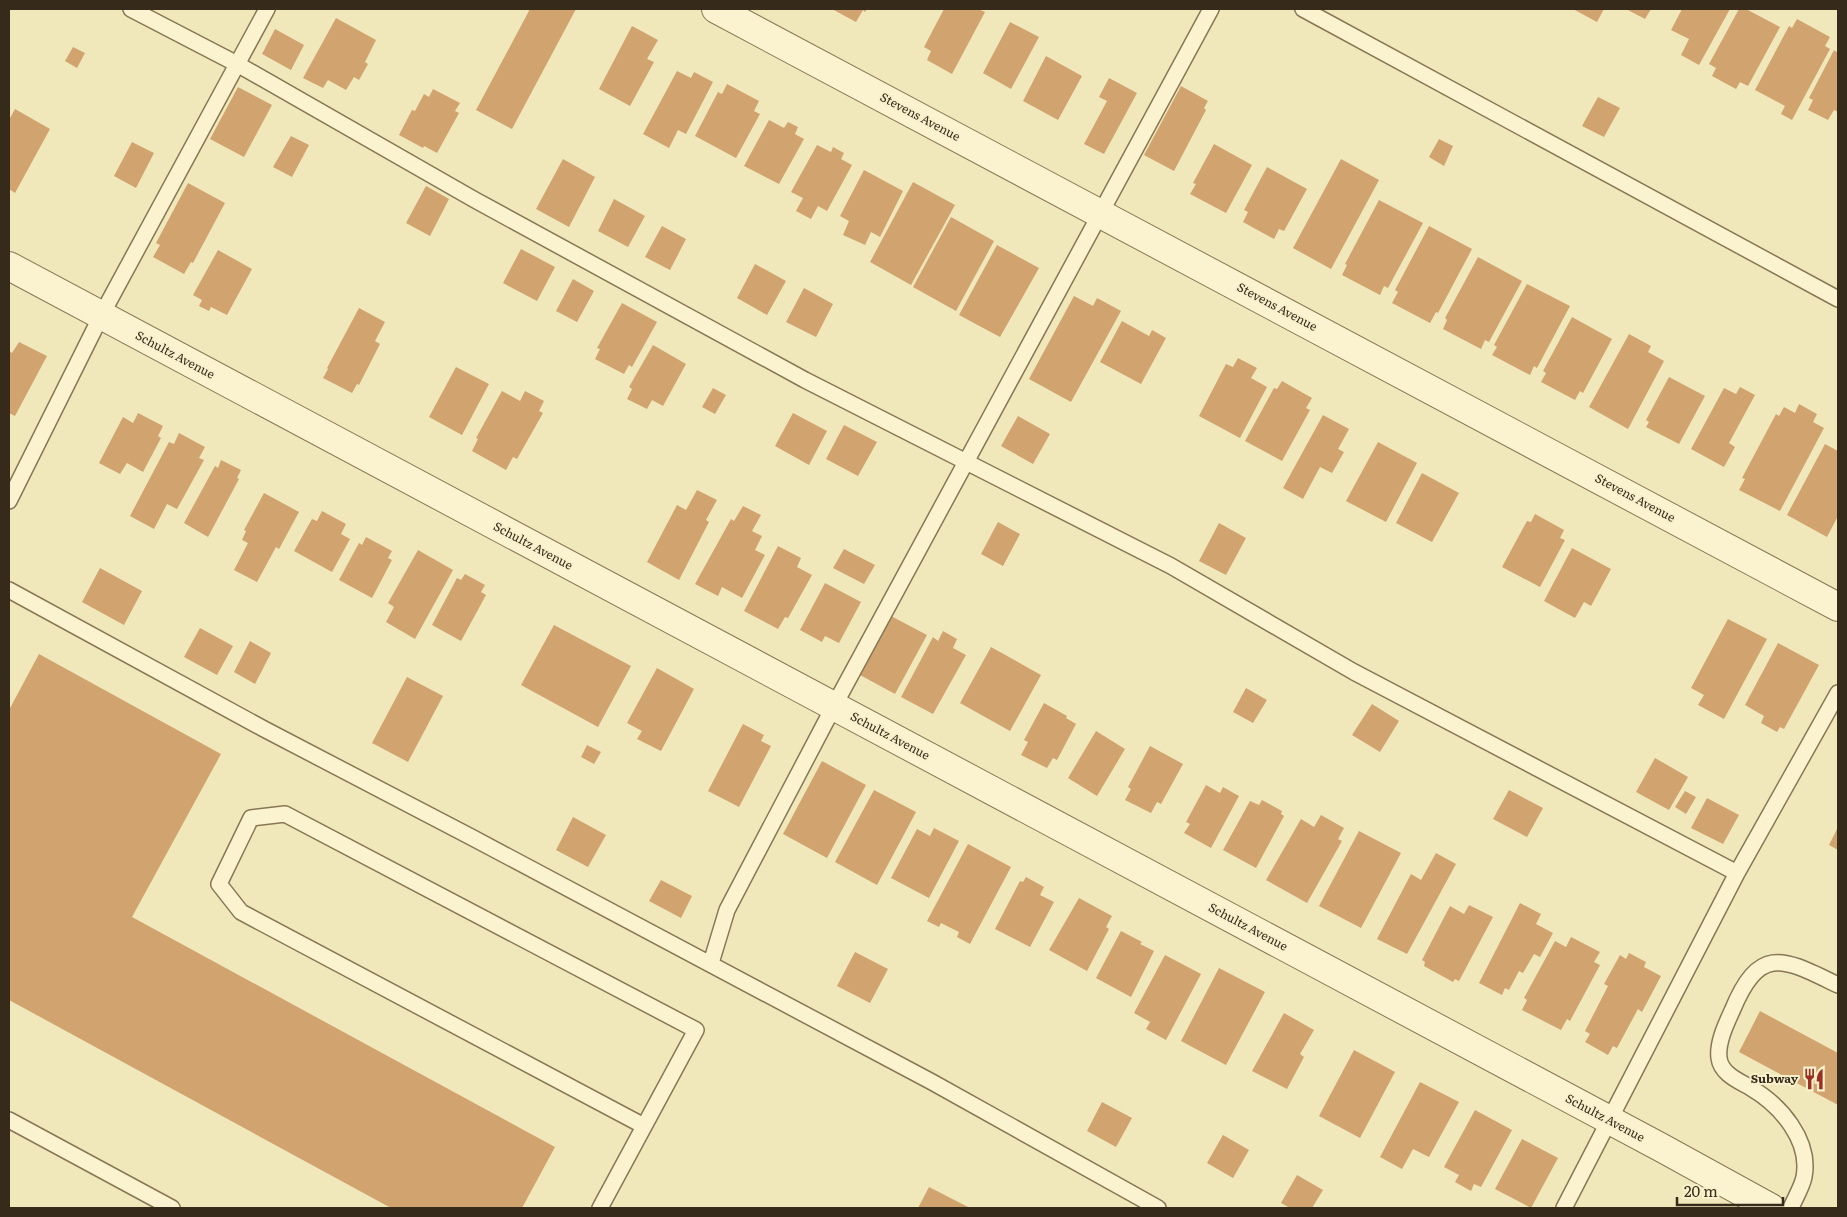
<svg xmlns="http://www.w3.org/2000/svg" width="1847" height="1217" font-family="Literata,serif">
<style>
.building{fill:#d1a46f}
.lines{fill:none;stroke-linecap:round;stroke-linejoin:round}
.lane-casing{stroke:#887754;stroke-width:18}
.street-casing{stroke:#887754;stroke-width:30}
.lane{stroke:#fbf3cf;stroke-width:15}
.street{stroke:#fbf3cf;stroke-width:28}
.labels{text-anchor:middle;stroke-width:4;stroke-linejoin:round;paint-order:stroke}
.street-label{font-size:12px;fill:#362b1a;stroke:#f7f0cb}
.poi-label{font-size:12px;font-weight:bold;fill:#362b1a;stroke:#f7f0cb;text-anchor:end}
</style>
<rect width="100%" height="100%" fill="#f0e7bb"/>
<path class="building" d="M 530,9 L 576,9 L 512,129 L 476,110 Z
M 832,9 L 867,9 L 865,12 L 863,10 L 856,22 Z
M 944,9 L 978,9 L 985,12 L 952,74 L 927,60 L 931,51 L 924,47 Z
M 1573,9 L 1604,9 L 1597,22 Z
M 1626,9 L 1651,9 L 1645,19 Z
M 1682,9 L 1730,9 L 1699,65 L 1681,55 L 1689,39 L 1671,30 Z
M 1739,9 L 1746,9 L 1780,27 L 1748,86 L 1740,82 L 1736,89 L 1712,76 L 1716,68 L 1709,64 Z
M 336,18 L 376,40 L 365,62 L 368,64 L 359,80 L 354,77 L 346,90 L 328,80 L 323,88 L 303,78 Z
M 1797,19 L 1830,37 L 1825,46 L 1830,49 L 1792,120 L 1781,114 L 1785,106 L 1755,90 L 1789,26 L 1792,28 Z
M 1010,22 L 1039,37 L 1011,89 L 983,73 Z
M 632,26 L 658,40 L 647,59 L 654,62 L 630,106 L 599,89 Z
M 275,29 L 304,45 L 291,70 L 262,54 Z
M 73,47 L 85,53 L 77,68 L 65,61 Z
M 1834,50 L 1838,53 L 1838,112 L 1834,110 L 1828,120 L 1808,110 L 1813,100 L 1809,98 Z
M 1046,56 L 1082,76 L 1058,120 L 1023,101 Z
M 677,71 L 691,78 L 694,72 L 713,82 L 686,134 L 678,130 L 669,148 L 643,134 Z
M 1109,78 L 1137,93 L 1104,154 L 1084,144 L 1107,101 L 1099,97 Z
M 727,84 L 759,101 L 754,111 L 760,114 L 736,158 L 695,136 L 718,92 L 722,94 Z
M 1181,86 L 1208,101 L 1204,108 L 1206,110 L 1174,171 L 1144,155 Z
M 238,87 L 272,105 L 244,157 L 210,139 Z
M 433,89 L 460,103 L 455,111 L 459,113 L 437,153 L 424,146 L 423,148 L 399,135 L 412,110 L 415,111 L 424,94 L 429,97 Z
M 1598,97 L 1620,108 L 1604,137 L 1582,126 Z
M 15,109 L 50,129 L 15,193 L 9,189 L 9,120 Z
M 769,120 L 784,128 L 788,122 L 798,127 L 795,134 L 804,139 L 779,184 L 744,166 Z
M 291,136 L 309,145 L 292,177 L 273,167 Z
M 1439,139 L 1453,146 L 1444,166 L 1429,157 Z
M 132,142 L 154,153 L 136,188 L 114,176 Z
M 1214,144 L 1252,165 L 1226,213 L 1190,194 L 1196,184 L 1193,183 Z
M 817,145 L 831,152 L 833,147 L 844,153 L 841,159 L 852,165 L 827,211 L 818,206 L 811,219 L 796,211 L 803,198 L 791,192 Z
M 563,159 L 595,177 L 569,227 L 536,209 Z
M 1341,159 L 1379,180 L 1331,269 L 1293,248 Z
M 1267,167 L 1307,189 L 1284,231 L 1279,229 L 1274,239 L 1243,222 L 1248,212 L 1244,210 Z
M 864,170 L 903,191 L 880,237 L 871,232 L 865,245 L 843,235 L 849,221 L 840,216 Z
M 913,182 L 955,205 L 911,285 L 870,262 Z
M 188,183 L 225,203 L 193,263 L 191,262 L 184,274 L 153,257 L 160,245 L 156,243 Z
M 426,186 L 449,199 L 430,236 L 406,223 Z
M 614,199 L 645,216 L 628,247 L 598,231 Z
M 1379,200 L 1423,223 L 1388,288 L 1384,286 L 1380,295 L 1342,275 L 1347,265 L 1345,264 Z
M 951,217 L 994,241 L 956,311 L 913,287 Z
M 662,226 L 686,239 L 670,270 L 645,257 Z
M 1429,226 L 1472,249 L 1438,313 L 1436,312 L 1430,323 L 1392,303 L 1398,292 L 1395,290 Z
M 997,245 L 1039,268 L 1000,337 L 959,315 Z
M 521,249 L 555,267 L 537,301 L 503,283 Z
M 218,250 L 252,269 L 227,315 L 211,307 L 209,311 L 199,306 L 202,300 L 193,295 Z
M 1478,257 L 1522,281 L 1489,342 L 1485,340 L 1481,349 L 1443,329 L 1447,320 L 1445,318 Z
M 755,264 L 786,281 L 767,315 L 737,298 Z
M 573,279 L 594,291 L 577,322 L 556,311 Z
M 1527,284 L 1570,306 L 1537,368 L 1534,366 L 1530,375 L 1492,355 L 1497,347 L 1494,345 Z
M 804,288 L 833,304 L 816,337 L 786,322 Z
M 1074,296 L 1093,306 L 1097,298 L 1121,311 L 1071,402 L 1029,379 Z
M 622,303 L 657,322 L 632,367 L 629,365 L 624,374 L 595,359 L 600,349 L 597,348 Z
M 359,308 L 385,322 L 375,341 L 380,344 L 359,385 L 357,384 L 352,393 L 323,378 L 328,369 L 327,368 Z
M 1572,317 L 1612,339 L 1583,393 L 1580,391 L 1575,400 L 1541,382 L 1546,373 L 1543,371 Z
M 1122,321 L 1149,336 L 1152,330 L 1166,338 L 1141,384 L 1100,362 Z
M 1629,334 L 1651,346 L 1648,352 L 1664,361 L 1628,429 L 1589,407 Z
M 19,342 L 47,356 L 15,416 L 9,413 L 9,351 L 12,353 Z
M 653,345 L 686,364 L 663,406 L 652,400 L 647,409 L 627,399 L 632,389 L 629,387 Z
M 1238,358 L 1257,368 L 1251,378 L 1267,387 L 1240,438 L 1199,416 L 1226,364 L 1233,367 Z
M 456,367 L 489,384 L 462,435 L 429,417 Z
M 1669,377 L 1705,396 L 1679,444 L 1646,427 L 1649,422 L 1646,420 Z
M 1282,381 L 1312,398 L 1306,408 L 1310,410 L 1282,461 L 1245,441 L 1274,388 L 1277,389 Z
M 1740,387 L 1755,395 L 1729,443 L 1735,447 L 1724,467 L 1691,449 L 1724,388 L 1736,394 Z
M 713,388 L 726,395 L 715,414 L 702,407 Z
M 502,391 L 520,401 L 525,391 L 544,401 L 539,411 L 543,413 L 517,459 L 513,457 L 506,470 L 472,451 L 478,439 L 476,438 Z
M 1799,404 L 1817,414 L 1813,422 L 1824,428 L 1780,511 L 1739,490 L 1745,479 L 1742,478 L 1776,414 L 1779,416 L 1784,407 L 1795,413 Z
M 138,413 L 163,426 L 158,436 L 161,438 L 143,472 L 127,463 L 120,474 L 99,463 L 123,417 L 133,423 Z
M 793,413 L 827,431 L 809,465 L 775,446 Z
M 1323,415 L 1349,429 L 1338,449 L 1344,452 L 1332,473 L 1320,467 L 1303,499 L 1283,488 Z
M 1018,416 L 1050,434 L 1033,464 L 1001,446 Z
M 844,425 L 877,442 L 858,476 L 826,459 Z
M 179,433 L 205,447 L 199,458 L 204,460 L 177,509 L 167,504 L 154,529 L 130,516 L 169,442 L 174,444 Z
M 1378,442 L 1417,463 L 1386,522 L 1346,501 Z
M 1825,444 L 1838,451 L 1838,516 L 1827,537 L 1787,515 Z
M 221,460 L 241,470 L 237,478 L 239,479 L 208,537 L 184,523 L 215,466 L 218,468 Z
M 1422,473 L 1459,493 L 1432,542 L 1396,523 Z
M 697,490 L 717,500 L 706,520 L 709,522 L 679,580 L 647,562 L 677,505 L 686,510 Z
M 264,493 L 299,512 L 279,549 L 276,547 L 257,582 L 234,570 L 248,543 L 242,540 L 246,531 L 244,530 Z
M 743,506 L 761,515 L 752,531 L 762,536 L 755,550 L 765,555 L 742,598 L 722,587 L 718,596 L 695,584 L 731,519 L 734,521 Z
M 322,511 L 346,524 L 341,534 L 350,539 L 332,572 L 294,551 L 312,519 L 317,521 Z
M 1535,514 L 1564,530 L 1560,538 L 1565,540 L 1540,587 L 1502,567 L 1527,521 L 1531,522 Z
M 998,522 L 1020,534 L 1003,566 L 981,554 Z
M 1219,523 L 1246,538 L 1226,575 L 1199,561 Z
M 366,537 L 392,551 L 388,558 L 392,560 L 372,598 L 339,580 L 359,543 L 362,545 Z
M 778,546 L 801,558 L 797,567 L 812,575 L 788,618 L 785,617 L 778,629 L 744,611 Z
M 1572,548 L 1611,569 L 1591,606 L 1584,602 L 1575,618 L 1544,601 Z
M 844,549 L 875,565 L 864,584 L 833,568 Z
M 418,550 L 453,570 L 415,639 L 386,622 L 394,607 L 388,603 Z
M 100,568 L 142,591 L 124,625 L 82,602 Z
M 465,574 L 485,585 L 481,592 L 486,595 L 461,641 L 432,625 L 457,578 L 461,580 Z
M 825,583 L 861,602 L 839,643 L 825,636 L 822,642 L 800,630 Z
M 891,616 L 927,635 L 895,694 L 860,675 Z
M 1728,619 L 1767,639 L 1724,719 L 1698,705 L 1704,695 L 1691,688 Z
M 554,625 L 631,666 L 598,727 L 521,685 Z
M 200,628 L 233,646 L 217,675 L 184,657 Z
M 943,631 L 957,639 L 953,648 L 966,655 L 933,714 L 901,697 L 933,637 L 938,641 Z
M 250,641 L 271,653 L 255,684 L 234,672 Z
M 1778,643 L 1819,665 L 1784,729 L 1780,727 L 1777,732 L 1761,723 L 1764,716 L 1745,705 Z
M 991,647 L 1041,675 L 1010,731 L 960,703 Z
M 39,654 L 221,754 L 132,917 L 555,1147 L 522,1208 L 391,1208 L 9,1000 L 9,710 Z
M 657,668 L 694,689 L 661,751 L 637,739 L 642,731 L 627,723 Z
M 407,677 L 443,696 L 408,762 L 372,743 Z
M 1246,688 L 1267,700 L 1253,723 L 1233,712 Z
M 1044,703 L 1067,716 L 1066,718 L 1076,724 L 1057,760 L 1053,758 L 1047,768 L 1021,755 L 1028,742 L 1024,740 Z
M 1372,704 L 1399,721 L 1380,752 L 1352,735 Z
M 743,724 L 764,735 L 761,741 L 771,746 L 739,807 L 708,791 Z
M 1096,731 L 1125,749 L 1097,796 L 1068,778 Z
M 587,745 L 601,752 L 594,764 L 581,757 Z
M 1150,746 L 1183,764 L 1161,804 L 1157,802 L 1151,813 L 1125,800 L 1131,789 L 1128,787 Z
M 1655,758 L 1688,777 L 1669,810 L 1636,792 Z
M 822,761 L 866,785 L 827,858 L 783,834 Z
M 1206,785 L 1220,793 L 1223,787 L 1239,796 L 1211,848 L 1184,833 L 1190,824 L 1186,822 Z
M 874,790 L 916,812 L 877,885 L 835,862 Z
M 1509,790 L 1543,808 L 1527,837 L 1493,819 Z
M 1685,791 L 1696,797 L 1686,814 L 1675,807 Z
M 1707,798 L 1739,815 L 1723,844 L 1691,828 Z
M 1262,800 L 1282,811 L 1281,814 L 1284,816 L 1256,868 L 1223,850 L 1250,801 L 1259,805 Z
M 1321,815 L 1344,828 L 1338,839 L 1342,841 L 1307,903 L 1266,880 L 1301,819 L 1314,827 Z
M 573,817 L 606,835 L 588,867 L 556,850 Z
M 1838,827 L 1838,850 L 1829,845 Z
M 934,828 L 959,841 L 929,898 L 891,878 L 917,829 L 930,836 Z
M 1359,831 L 1401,853 L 1361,928 L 1319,906 Z
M 968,844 L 1011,867 L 970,944 L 957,937 L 959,932 L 941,923 L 939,927 L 927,921 Z
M 1436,853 L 1456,864 L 1407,954 L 1377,939 L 1411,874 L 1421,880 Z
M 1026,877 L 1044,887 L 1040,895 L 1054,902 L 1030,947 L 995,929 L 1020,881 L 1023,882 Z
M 661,880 L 692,896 L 681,918 L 649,901 Z
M 1079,898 L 1112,916 L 1106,927 L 1109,929 L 1087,971 L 1049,950 Z
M 1520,903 L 1541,914 L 1536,924 L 1553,933 L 1540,957 L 1534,954 L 1523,973 L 1519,971 L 1509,990 L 1505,988 L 1502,995 L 1479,983 Z
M 1469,905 L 1493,917 L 1459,981 L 1455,979 L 1453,982 L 1424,966 L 1425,962 L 1422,960 L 1450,906 L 1464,914 Z
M 1121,931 L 1142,942 L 1140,944 L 1154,951 L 1131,997 L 1096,978 Z
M 1571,937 L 1600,952 L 1594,962 L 1600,965 L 1570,1021 L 1567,1019 L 1561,1030 L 1522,1010 L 1527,1000 L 1524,998 L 1555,941 L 1566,947 Z
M 855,952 L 888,969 L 870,1003 L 837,986 Z
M 1629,953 L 1646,962 L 1644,967 L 1661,976 L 1642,1012 L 1638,1009 L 1617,1048 L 1613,1046 L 1608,1055 L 1585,1042 L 1590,1034 L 1585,1031 L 1608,986 L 1604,984 L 1620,955 L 1626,959 Z
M 1165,955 L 1201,974 L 1166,1040 L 1146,1029 L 1150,1022 L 1134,1013 Z
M 1219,968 L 1265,992 L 1226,1065 L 1181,1041 Z
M 1760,1011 L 1838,1053 L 1838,1105 L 1739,1052 Z
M 1284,1013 L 1314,1030 L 1300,1054 L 1304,1057 L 1287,1089 L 1252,1071 Z
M 1354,1050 L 1395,1072 L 1360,1138 L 1319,1116 Z
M 1420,1082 L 1459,1102 L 1429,1157 L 1413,1149 L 1402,1169 L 1380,1157 Z
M 1102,1102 L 1132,1118 L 1116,1147 L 1087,1131 Z
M 1475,1110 L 1512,1130 L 1481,1187 L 1474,1184 L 1471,1191 L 1455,1182 L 1459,1175 L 1444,1167 Z
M 1223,1135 L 1249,1150 L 1233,1178 L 1207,1163 Z
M 1522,1139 L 1558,1158 L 1531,1208 L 1495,1189 Z
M 1297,1175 L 1323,1190 L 1312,1208 L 1290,1208 L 1281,1203 Z
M 929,1187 L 970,1208 L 918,1208 Z"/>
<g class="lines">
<g class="lane-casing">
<path id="lane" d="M 131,9 L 237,64 L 475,200 L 805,380 L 1171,566 L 1354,672 L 1737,873
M 1303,9 L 1838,299
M 9,501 L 101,316 L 267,9
M 9,590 L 264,729 L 473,838 L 932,1082 L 1158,1208
M 711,963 L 727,910 L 834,706 L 1211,9
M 9,1120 L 172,1208
M 600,1208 L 696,1030 L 285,814 L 251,818 L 219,884 L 241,912 L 644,1126
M 1564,1208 L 1737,873 L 1838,693
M 1791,1208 C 1795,1198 1802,1187 1804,1177 C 1811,1140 1780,1105 1751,1088 C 1739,1081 1721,1074 1719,1058 C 1717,1043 1726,1024 1732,1011 C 1760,943 1784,959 1838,985"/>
</g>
<g class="street-casing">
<path id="street" d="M 716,9 L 1838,607
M 9,266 L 1662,1148 L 1771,1208"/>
</g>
<use href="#lane" class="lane"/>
<use href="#street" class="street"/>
</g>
<defs>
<g id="restaurant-bare" transform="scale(1.725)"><path d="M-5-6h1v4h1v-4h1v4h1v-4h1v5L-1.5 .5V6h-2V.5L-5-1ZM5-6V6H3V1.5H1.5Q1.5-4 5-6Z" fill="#9a3021" stroke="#f7f0cb" stroke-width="2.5" paint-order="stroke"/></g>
</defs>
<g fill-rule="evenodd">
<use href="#restaurant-bare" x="1814" y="1079"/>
</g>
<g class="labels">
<g class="street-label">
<text transform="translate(920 117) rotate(28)" y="4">Stevens Avenue</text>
<text transform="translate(1277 307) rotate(28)" y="4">Stevens Avenue</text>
<text transform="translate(175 355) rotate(28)" y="4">Schultz Avenue</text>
<text transform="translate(1635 498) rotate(28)" y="4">Stevens Avenue</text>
<text transform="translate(533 546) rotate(28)" y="4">Schultz Avenue</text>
<text transform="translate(890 736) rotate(28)" y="4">Schultz Avenue</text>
<text transform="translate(1248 927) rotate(28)" y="4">Schultz Avenue</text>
<text transform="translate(1605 1118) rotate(28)" y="4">Schultz Avenue</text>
</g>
<g class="poi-label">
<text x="1798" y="1083">Subway</text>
</g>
</g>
<rect width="1847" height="1217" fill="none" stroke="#362b1a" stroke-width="20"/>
<path d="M1677 1197v8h106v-8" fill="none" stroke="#362b1a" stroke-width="2.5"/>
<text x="1684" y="1197" font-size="15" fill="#362b1a" stroke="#f7f0cb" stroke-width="4" paint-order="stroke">20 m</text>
</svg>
